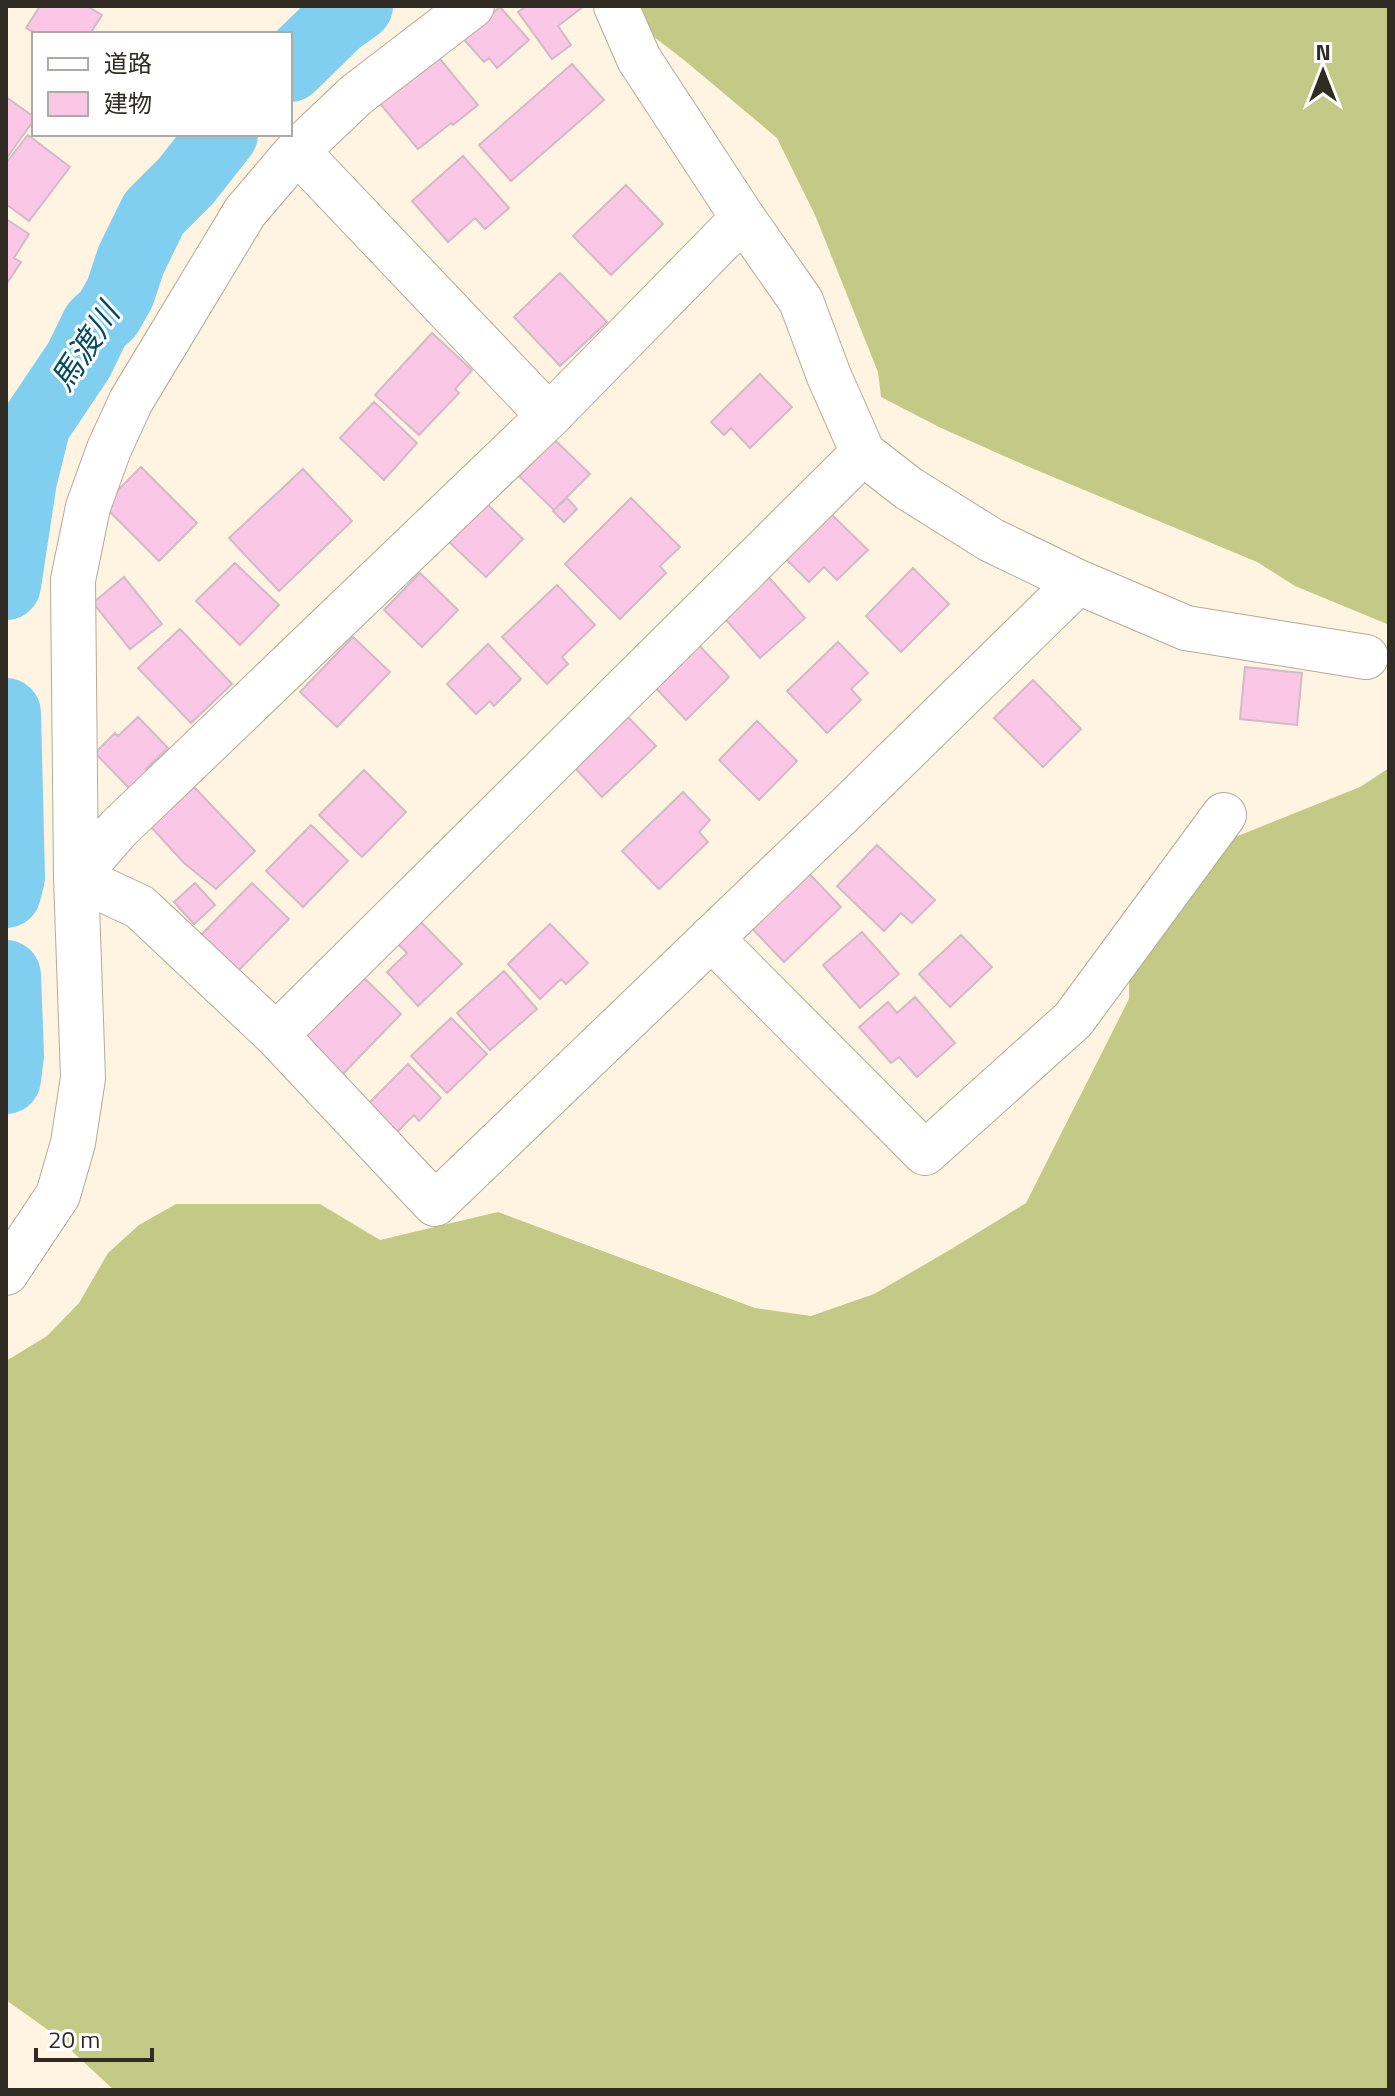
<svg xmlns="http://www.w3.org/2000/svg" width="1395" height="2096" font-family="'Titillium Web','Noto Sans JP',sans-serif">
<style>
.forest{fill:#c4c985}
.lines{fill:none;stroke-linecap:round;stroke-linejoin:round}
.river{stroke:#81cff0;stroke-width:70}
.building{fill:#fbc7e6;stroke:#d2bac7;stroke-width:2}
.minor-casing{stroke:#b6aa94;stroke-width:46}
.minor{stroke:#fff;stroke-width:44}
.labels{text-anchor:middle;stroke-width:6;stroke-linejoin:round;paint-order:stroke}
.water-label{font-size:32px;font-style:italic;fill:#054b61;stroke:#fff}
</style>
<rect width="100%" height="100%" fill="#fff4e2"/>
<path class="forest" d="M 629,6 L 1389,6 L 1389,628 L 1387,624 L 1295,586 L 1257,562 L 1029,467 L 941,428 L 881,397 L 878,372 L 815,215 L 777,138 L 684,60 L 640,26 Z
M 1389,768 L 1389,2090 L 114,2090 L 51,2032 L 6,2000 L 6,1361 L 47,1336 L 79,1303 L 108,1253 L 139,1225 L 176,1204 L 320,1204 L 380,1240 L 498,1212 L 755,1308 L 811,1316 L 874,1294 L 948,1251 L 1026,1203 L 1129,999 L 1129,916 L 1215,845 L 1360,787 Z"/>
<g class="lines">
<path class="river" d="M 290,67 L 338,20 L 358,6
M 6,585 L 22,480 L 36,424 L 79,360 L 96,325 L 108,314 L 120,293 L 131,260 L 154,213 L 186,181 L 223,134
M 6,713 L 10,877 L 6,893
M 6,975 L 9,1055 L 6,1079"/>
</g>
<path class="building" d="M 40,6 L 87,6 L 102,15 L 90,34 L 37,34 L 26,28 Z
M 527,6 L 584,6 L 558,26 L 571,45 L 552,59 L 518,12 Z
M 500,7 L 529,40 L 497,68 L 489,58 L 484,62 L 458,33 L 482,22 Z
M 435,53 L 478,105 L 453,125 L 451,123 L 418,149 L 377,100 Z
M 572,64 L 604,100 L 511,181 L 479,145 Z
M 6,97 L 34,117 L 34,120 L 6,159 Z
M 28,135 L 70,167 L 29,221 L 6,204 L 6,163 Z
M 463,156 L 509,208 L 485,229 L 475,218 L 448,242 L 412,201 Z
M 626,185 L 663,224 L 611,275 L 573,236 Z
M 6,219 L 29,234 L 14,258 L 21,262 L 6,285 Z
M 560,273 L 607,322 L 560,366 L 514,317 Z
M 432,333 L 472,370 L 455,389 L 459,393 L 419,435 L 375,395 Z
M 760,374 L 792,407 L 750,448 L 731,428 L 724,435 L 711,422 Z
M 374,402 L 417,443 L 384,480 L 340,438 Z
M 555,440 L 590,474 L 554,510 L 519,476 Z
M 141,467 L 197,523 L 159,561 L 103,505 Z
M 303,469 L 352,521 L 279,591 L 229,538 Z
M 567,498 L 577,509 L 564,522 L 553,511 Z
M 631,498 L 680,547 L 660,566 L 666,573 L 620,619 L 565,564 Z
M 486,503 L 523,539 L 486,577 L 448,541 Z
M 826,509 L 868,550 L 837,580 L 824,567 L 809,582 L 782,555 Z
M 235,563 L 279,605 L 240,645 L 196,601 Z
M 913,568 L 949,604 L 901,652 L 866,616 Z
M 420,573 L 458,610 L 422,647 L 384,610 Z
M 765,573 L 805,618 L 760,658 L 720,613 Z
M 124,577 L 162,624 L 130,649 L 93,603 Z
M 557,585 L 595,625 L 562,657 L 568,664 L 547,684 L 502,637 Z
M 180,629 L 232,684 L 191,723 L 138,668 Z
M 353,637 L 390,672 L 337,727 L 300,692 Z
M 695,641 L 729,677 L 686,720 L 651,683 Z
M 838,642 L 868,673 L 851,689 L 861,700 L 827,733 L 787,691 Z
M 488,644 L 521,679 L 494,706 L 490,701 L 476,714 L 447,684 Z
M 1245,667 L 1302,673 L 1297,725 L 1240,719 Z
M 1033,680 L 1081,729 L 1043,767 L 994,718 Z
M 625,714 L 656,746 L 602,797 L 574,767 Z
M 138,717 L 168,748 L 146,769 L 151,774 L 133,792 L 95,753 L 115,733 L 118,736 Z
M 757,721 L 797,761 L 759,800 L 719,760 Z
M 364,770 L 406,812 L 362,857 L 319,815 Z
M 194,787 L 255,851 L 216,889 L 184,863 L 151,827 Z
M 683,792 L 710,820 L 699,832 L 708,842 L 659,889 L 622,851 Z
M 311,825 L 348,861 L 303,907 L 266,871 Z
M 877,845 L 935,900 L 912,923 L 901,913 L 884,931 L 837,886 Z
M 801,865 L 841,907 L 784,962 L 743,919 Z
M 195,883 L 215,905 L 194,924 L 174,902 Z
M 252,883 L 289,919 L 236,973 L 199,937 Z
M 415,916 L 462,964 L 418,1006 L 387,972 L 407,953 L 392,938 Z
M 550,924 L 588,963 L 566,984 L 561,979 L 540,999 L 508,964 Z
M 862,932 L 899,974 L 860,1008 L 823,965 Z
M 961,935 L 992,967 L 950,1007 L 919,974 Z
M 504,971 L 537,1009 L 490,1050 L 457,1013 Z
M 358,972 L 401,1014 L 340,1077 L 297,1036 Z
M 915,997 L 955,1043 L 917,1077 L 899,1057 L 891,1063 L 859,1027 L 888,1002 L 897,1013 Z
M 451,1018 L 487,1054 L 447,1093 L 411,1056 Z
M 408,1064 L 441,1098 L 419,1121 L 414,1115 L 390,1139 L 362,1110 Z"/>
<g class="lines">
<g class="minor-casing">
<path id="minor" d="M 616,6 L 639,59 L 743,218 L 801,301 L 829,376 L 863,453 L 908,488 L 991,540 L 1078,582 L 1186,628 L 1366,657
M 297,151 L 549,416
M 743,218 L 549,416 L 119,828 L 76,877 L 140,907 L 276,1035 L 435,1204 L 848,807 L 1078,582
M 711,938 L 925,1153 L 1073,1020 L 1224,815
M 276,1035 L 863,453
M 6,1273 L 58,1195 L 73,1143 L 83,1078 L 76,877 L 73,580 L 88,507 L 109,449 L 131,401 L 245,212 L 297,151 L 356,95 L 472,6"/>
</g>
<use href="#minor" class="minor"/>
</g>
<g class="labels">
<g class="water-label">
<text transform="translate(85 347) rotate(-57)" y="11">馬渡川</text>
</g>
</g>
<rect width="1395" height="2096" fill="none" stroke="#302c23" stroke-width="16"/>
<rect x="32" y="32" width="260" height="104" fill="#ffffff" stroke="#acaba7" stroke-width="2"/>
<rect x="48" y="58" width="40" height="12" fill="#ffffff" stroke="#acaba7" stroke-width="2"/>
<text x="104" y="72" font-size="24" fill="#302c23">道路</text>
<rect x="48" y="92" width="40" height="24" fill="#fbc7e6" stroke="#acaba7" stroke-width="2"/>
<text x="104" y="112" font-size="24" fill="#302c23">建物</text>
<g transform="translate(1323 72)" stroke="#ffffff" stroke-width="6" paint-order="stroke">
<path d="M0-6L14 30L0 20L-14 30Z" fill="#302c23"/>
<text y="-12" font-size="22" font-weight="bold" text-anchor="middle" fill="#302c23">N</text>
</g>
<path d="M36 2048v12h116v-12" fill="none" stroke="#302c23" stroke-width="4"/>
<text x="48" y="2048" font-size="24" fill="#302c23" stroke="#ffffff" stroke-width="6" paint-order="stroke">20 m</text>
</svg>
